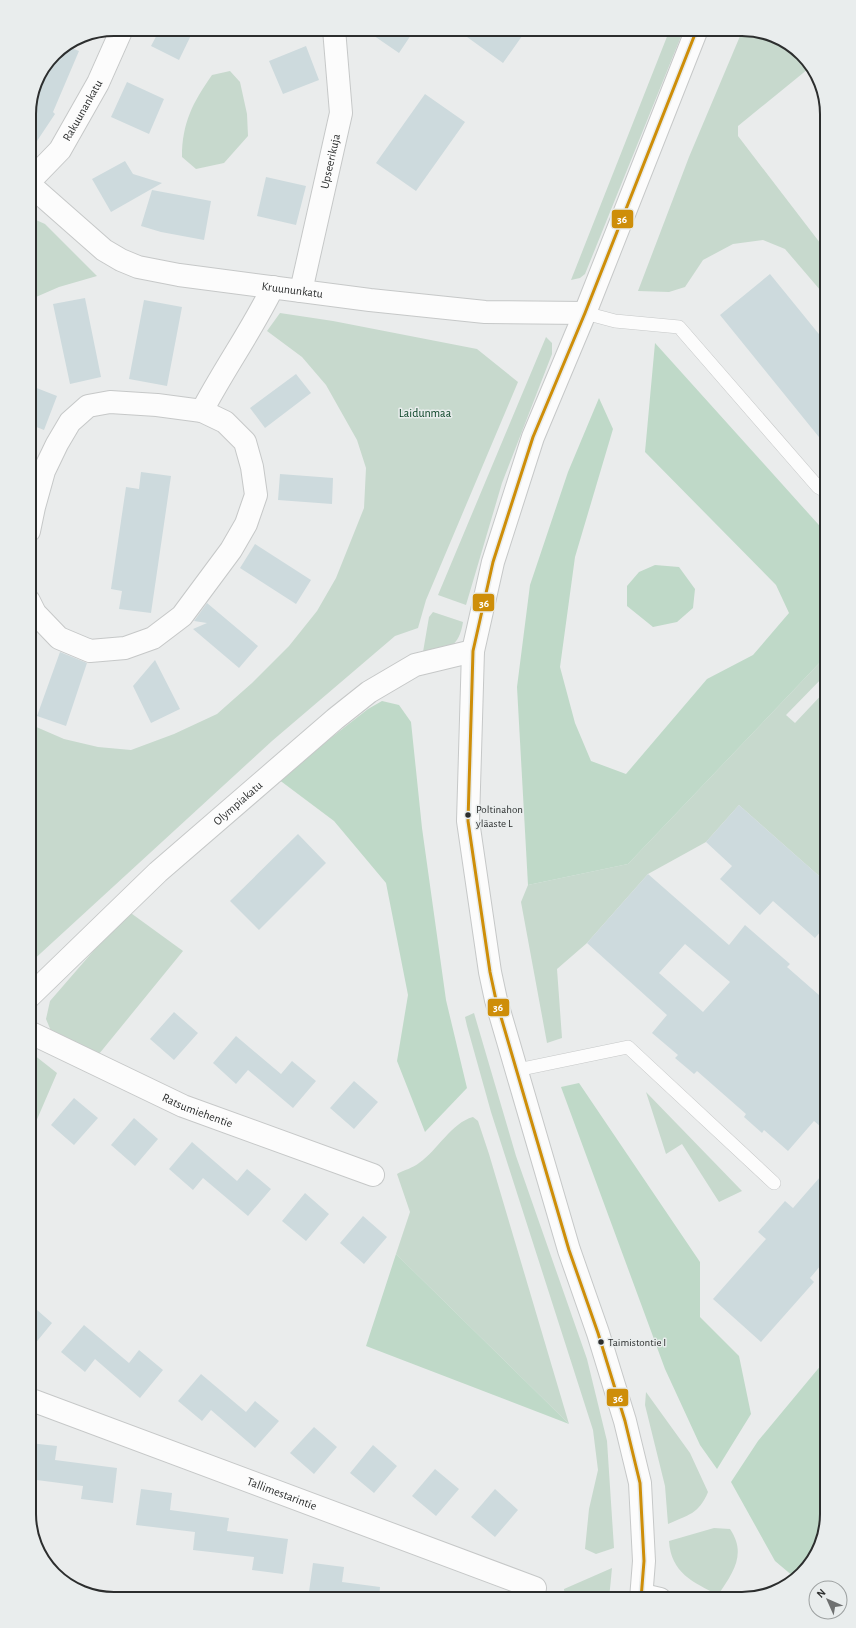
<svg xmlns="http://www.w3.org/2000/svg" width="856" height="1628" font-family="'Alegreya Sans',sans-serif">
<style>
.green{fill:#c7d9cd}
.forest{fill:#bfd9c8}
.building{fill:#cddadd;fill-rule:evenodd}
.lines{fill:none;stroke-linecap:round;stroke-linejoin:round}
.service-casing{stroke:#c6c8c8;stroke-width:14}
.minor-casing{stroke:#c6c8c8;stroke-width:24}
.secondary-casing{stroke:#c6c8c8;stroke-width:24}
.service{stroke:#fcfcfc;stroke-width:13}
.minor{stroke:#fcfcfc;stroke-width:22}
.secondary{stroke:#fcfcfc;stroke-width:22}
.bus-1-casing{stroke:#e9eded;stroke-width:6}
.bus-1{stroke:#ce8e09;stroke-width:3}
.bus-dot{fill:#2c2e2e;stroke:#e9eded;stroke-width:1.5}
.labels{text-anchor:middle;stroke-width:3;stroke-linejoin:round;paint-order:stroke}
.bus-label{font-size:11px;fill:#2c2e2e;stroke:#e9eded;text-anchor:start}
.street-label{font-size:12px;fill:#2c2e2e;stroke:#e9eded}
.park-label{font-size:12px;fill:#023d1f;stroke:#e9eded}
.rim{fill:none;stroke:#2c2e2e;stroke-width:2}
.line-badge{stroke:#e9eded;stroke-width:1.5}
.badge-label{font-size:11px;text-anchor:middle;font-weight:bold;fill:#fff}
</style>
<rect width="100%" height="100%" fill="#eaecec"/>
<path class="green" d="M 670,29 L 684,29 L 585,274 L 580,278 L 571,280 Z
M 743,29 L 793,47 L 806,63 L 808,69 L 738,126 L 738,136 L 827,252 L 827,298 L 785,249 L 763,240 L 733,244 L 703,260 L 685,287 L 669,292 L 638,291 L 689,157 Z
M 230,71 L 240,82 L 247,114 L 248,136 L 224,163 L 196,169 L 182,157 C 182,123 193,102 212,75 Z
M 36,220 L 45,224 L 97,276 L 59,287 L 29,300 L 29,222 Z
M 280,313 L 333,321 L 477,349 L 518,382 L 426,600 L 418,628 L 395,636 L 272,741 L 29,964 L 29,873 L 31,869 L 29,722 L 34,726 L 64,739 L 98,747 L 131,750 L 174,734 L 217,714 L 252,683 L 289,646 L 317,611 L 336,578 L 364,508 L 366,468 L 357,440 L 326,385 L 302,357 L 267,331 Z
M 546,337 L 552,343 L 552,354 L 502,483 L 466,605 L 438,595 Z
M 433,612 L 463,622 C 459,648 448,647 427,658 L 423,652 L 429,617 Z
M 827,655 L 827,673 L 786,715 L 795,723 L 827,689 L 827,883 L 739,805 L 706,842 L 648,874 L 587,943 L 557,969 L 562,1038 L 547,1043 L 521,902 L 528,885 L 628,864 Z
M 128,911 L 183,951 L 99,1054 L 51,1031 L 46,1019 L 50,1001 Z
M 474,1013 L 516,1156 L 587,1359 L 607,1441 L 614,1548 L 596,1554 L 585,1549 L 589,1509 L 598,1470 L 593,1430 L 491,1112 L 467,1026 L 465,1017 Z
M 29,1051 L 57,1073 L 29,1138 Z
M 646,1092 L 742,1191 L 719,1202 L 682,1144 L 666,1154 Z
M 473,1117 L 478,1121 L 489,1154 L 569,1424 L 396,1254 L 410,1212 L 397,1174 C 404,1170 413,1168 419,1163 C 438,1150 451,1123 473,1117 Z
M 646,1392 L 690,1453 L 708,1492 C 699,1514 688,1515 668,1524 L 665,1486 L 645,1405 Z
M 714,1528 L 730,1529 C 747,1554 733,1573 718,1595 C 693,1582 671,1573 669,1541 Z
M 612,1568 L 609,1599 L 565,1599 L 564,1589 Z"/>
<path class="forest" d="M 655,343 L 827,534 L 827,655 L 628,864 L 528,885 L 517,687 L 530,585 L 568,472 L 599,398 L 613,429 L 575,557 L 560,667 L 575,723 L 591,761 L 626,774 L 707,679 L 753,655 L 789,613 L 776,585 L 645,452 Z
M 655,565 L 679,567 L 695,589 L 693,608 L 677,622 L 653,627 L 627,606 L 627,586 L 639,572 Z
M 382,701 L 399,705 L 411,722 L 422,828 L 446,1000 L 467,1088 L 425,1132 L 397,1061 L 408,995 L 386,883 L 334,821 L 278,779 L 368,709 Z
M 579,1083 L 700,1262 L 700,1317 L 739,1356 L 751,1414 L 717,1469 L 700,1445 L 665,1369 L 561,1087 Z
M 396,1254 L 569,1424 L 366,1346 Z
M 827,1358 L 827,1514 L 813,1561 L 794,1577 L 775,1561 L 731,1482 L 758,1441 Z"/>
<path class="building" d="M 160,29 L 194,29 L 179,60 L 151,46 Z
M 364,29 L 415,29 L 399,53 Z
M 456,29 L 527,29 L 503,63 Z
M 66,46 L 79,51 L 53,112 L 55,114 L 29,153 L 29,109 L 36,82 L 54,54 Z
M 306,46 L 319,80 L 283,94 L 269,61 Z
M 127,82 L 164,99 L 149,134 L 111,117 Z
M 425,94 L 465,122 L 416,191 L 376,163 Z
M 125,161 L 133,174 L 162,183 L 111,212 L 92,179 Z
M 266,177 L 306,186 L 296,225 L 257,216 Z
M 152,190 L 211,201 L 204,240 L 161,232 L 141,226 Z
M 770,274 L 827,344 L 827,447 L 720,315 Z
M 85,298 L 101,377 L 70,384 L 53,304 Z
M 144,300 L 182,307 L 167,386 L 129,379 Z
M 296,374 L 311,393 L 265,428 L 250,408 Z
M 29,385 L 57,396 L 44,430 L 29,424 Z
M 141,472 L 171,476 L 151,613 L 119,609 L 122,591 L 111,589 L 126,487 L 139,489 Z
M 280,474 L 333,478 L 332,504 L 278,500 Z
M 255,544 L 311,580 L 296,604 L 240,568 Z
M 207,603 L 258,646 L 239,668 L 193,629 L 207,623 L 194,621 Z
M 60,652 L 87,663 L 66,726 L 37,716 Z
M 155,660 L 180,709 L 151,723 L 133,686 Z
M 739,805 L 827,883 L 827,924 L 815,938 L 773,901 L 760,915 L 720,879 L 732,866 L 706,842 Z
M 298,834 L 326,863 L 259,930 L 230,901 Z
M 648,874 L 729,945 L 745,925 L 790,964 L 787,967 L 827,1002 L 827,1132 L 814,1121 L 788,1151 L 764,1130 L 762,1133 L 744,1117 L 746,1114 L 697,1071 L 694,1074 L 675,1058 L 678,1055 L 652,1033 L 667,1015 L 587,943 ZM 685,944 L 730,982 L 703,1012 L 659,973 Z
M 174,1012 L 198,1033 L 174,1060 L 150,1039 Z
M 236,1036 L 281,1074 L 292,1061 L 316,1081 L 293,1108 L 248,1070 L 236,1084 L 213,1063 Z
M 354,1081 L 378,1102 L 354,1129 L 330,1108 Z
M 74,1098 L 98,1118 L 74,1145 L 51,1125 Z
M 134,1118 L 158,1139 L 135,1166 L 111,1145 Z
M 192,1142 L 237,1181 L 247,1169 L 271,1189 L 248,1216 L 203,1178 L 193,1190 L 169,1169 Z
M 827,1169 L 827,1258 L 810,1278 L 814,1282 L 761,1342 L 713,1299 L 766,1239 L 758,1232 L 785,1201 L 793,1208 Z
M 305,1193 L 329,1214 L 306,1241 L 282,1221 Z
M 363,1216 L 387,1237 L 364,1264 L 340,1243 Z
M 29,1303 L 52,1323 L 29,1351 Z
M 84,1325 L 129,1363 L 139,1350 L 163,1370 L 140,1398 L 95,1359 L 85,1372 L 61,1352 Z
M 201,1374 L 246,1412 L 255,1401 L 279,1421 L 255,1448 L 211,1410 L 202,1421 L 178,1401 Z
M 314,1427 L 337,1447 L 314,1474 L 290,1453 Z
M 29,1443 L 57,1446 L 55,1460 L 117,1468 L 113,1503 L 81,1499 L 83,1486 L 29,1479 Z
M 373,1445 L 397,1466 L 374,1493 L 350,1473 Z
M 435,1469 L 459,1489 L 436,1516 L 412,1496 Z
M 141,1489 L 172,1493 L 170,1510 L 229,1518 L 227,1531 L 288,1539 L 283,1574 L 252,1570 L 254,1557 L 193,1550 L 195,1532 L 136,1525 Z
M 495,1489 L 518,1510 L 495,1537 L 471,1517 Z
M 313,1563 L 344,1567 L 342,1582 L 380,1587 L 379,1599 L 308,1599 Z"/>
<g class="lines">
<g class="service-casing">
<path id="service" d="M 585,313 L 615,321 L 679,327 L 818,487 L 827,492
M 517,1070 L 628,1047 L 774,1183"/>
</g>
<g class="minor-casing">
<g id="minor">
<path id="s1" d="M 29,182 L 60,150 L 98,83 L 122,29"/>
<path id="s2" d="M 29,184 L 104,250 L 121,260 L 138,267 L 179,275 L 370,300 L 485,312 L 585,313"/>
<path id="s3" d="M 301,291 L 341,113 L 334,29"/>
<path d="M 202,411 C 224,369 252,330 273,287"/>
<path d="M 29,601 L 35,613 L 59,638 L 90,651 L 125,648 L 153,638 L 182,616 L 231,550 L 246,524 L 256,495 L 252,467 L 245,442 L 225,422 L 202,411 L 157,405 L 110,402 L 88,406 L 70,422 L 57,444 L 44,471 L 34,507 L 29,531"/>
<path id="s4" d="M 29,997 L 158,872 L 335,719 L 369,692 L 415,665 L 473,651"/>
<path id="s5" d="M 29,1032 L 183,1106 L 373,1175"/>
<path id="s6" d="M 29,1399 L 535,1588"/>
<path d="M 643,1595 L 660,1599"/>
</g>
</g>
<g class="secondary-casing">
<path id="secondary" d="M 641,1599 L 644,1561 L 640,1483 L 625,1421 L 598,1333 L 569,1250 L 496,1000 L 490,972 L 468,821 L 473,651 L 493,562 L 533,437 L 585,313 L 697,29"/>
</g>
<use href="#service" class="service"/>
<use href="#minor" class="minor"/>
<use href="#secondary" class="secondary"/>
<g class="bus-1-casing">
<path id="bus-1" d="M 641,1599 L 644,1561 L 640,1483 L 625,1421 L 598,1333 L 569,1250 L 496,1000 L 490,972 L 468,821 L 473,651 L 493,562 L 533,437 L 585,313 L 697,29"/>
</g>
<use href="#bus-1" class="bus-1"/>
</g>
<g class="bus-dot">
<circle cx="468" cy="815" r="3.5"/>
<circle cx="601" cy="1342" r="3.5"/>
</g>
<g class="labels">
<g class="bus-label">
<text x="476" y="813">Poltinahon<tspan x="476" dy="14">yläaste L</tspan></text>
<text x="608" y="1346">Taimistontie I</text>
</g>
<g class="street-label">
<text dy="4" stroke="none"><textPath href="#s1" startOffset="90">Rakuunankatu</textPath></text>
<text dy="4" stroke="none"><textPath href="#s3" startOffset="133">Upseerikuja</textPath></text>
<text dy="4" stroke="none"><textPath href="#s2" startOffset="294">Kruununkatu</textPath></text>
<text dy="4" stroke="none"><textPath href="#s4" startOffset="285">Olympiakatu</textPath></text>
<text dy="4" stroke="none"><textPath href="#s5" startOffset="186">Ratsumiehentie</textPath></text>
<text dy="4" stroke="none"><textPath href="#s6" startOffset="270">Tallimestarintie</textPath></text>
</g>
<g class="park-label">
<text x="425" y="417">Laidunmaa</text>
</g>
</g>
<path d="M0 0H856V1628H0ZM114 36H742A78 78 0 0 1 820 114V1514A78 78 0 0 1 742 1592H114A78 78 0 0 1 36 1514V114A78 78 0 0 1 114 36Z" fill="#e9eded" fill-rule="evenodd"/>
<path class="rim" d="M114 36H742A78 78 0 0 1 820 114V1514A78 78 0 0 1 742 1592H114A78 78 0 0 1 36 1514V114A78 78 0 0 1 114 36Z"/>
<g class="line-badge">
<rect x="611" y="209" width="23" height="20" rx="4" fill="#ce8e09"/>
<rect x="472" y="593" width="23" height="19" rx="4" fill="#ce8e09"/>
<rect x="487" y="998" width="23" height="19" rx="4" fill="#ce8e09"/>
<rect x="606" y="1388" width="23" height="19" rx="4" fill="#ce8e09"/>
</g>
<g class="badge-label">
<text x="622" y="223">36</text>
<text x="484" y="607">36</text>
<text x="498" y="1011">36</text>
<text x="618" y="1402">36</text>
</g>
<g transform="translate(828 1600) rotate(315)"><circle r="19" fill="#e9eded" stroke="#9da1a1"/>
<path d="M0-3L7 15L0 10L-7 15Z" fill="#6e7070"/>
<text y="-6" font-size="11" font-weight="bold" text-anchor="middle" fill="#2c2e2e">N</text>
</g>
</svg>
